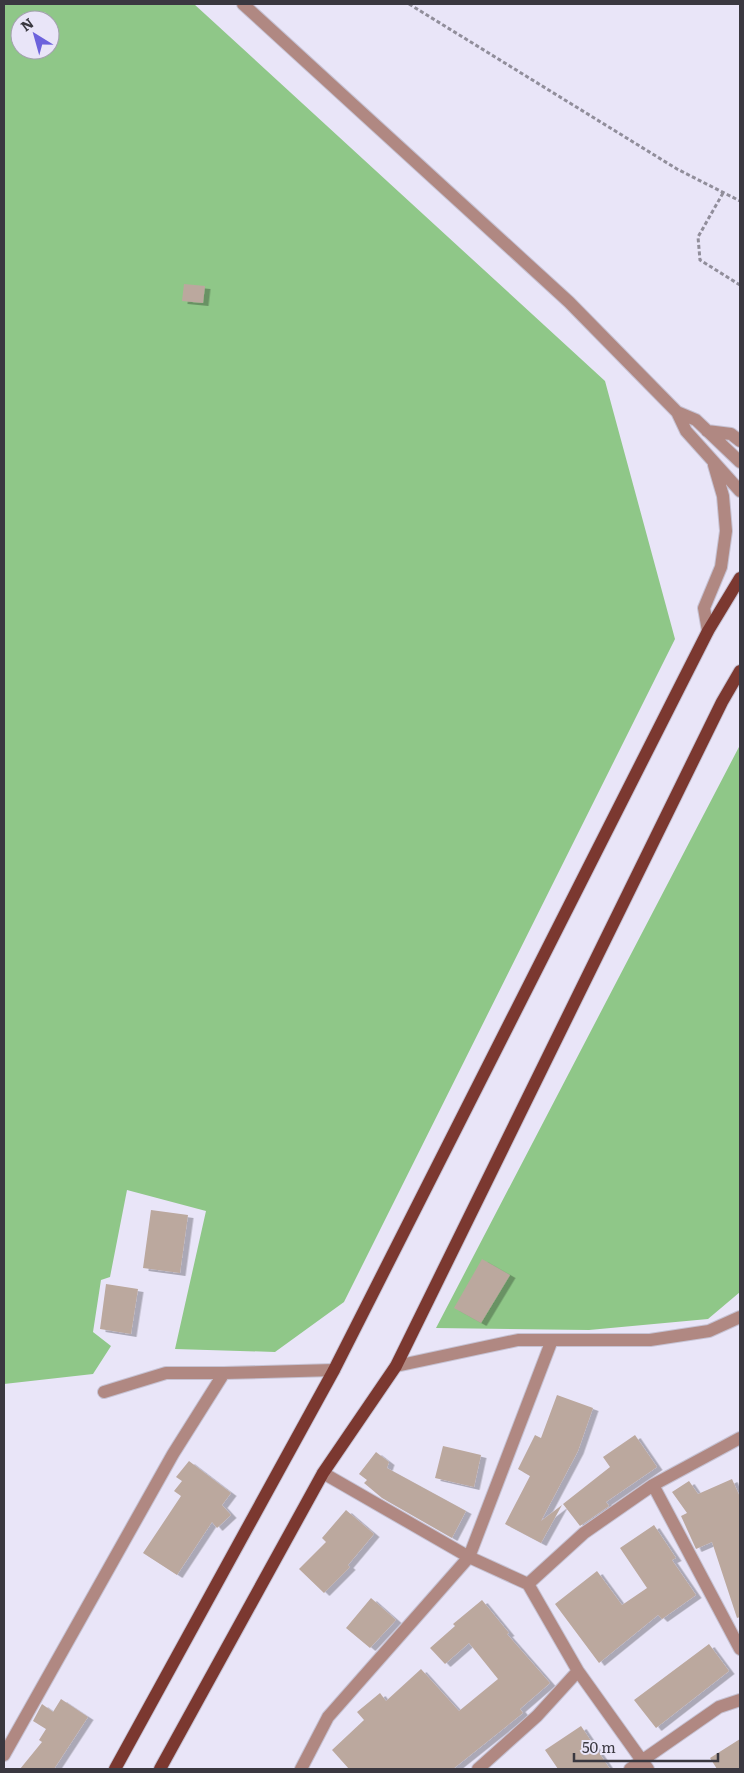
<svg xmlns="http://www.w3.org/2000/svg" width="744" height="1773" font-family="Literata,serif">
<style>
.green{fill:#8fc788;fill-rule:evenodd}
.building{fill:#bba89e;filter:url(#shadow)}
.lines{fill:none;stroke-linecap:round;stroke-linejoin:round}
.minor-casing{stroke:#c6c2d3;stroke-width:14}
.major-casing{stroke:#c6c2d3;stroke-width:14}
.path{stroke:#918e9b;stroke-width:3;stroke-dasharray:4 2.5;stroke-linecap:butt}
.minor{stroke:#b08882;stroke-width:12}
.major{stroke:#7b3830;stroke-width:12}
</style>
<defs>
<filter id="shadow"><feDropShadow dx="5.5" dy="3" stdDeviation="0" flood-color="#0004"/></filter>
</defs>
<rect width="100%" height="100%" fill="#e9e5f8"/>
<path class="green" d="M 4,4 L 194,4 L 605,381 L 675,639 L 344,1302 L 275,1352 L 175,1349 L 206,1211 L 127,1190 L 110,1277 L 101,1280 L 93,1332 L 111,1346 L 93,1374 L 4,1384 ZM 20,20 L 50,20 L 50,50 L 20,50 Z
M 740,745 L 740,1292 L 708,1319 L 589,1330 L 436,1328 Z"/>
<path class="building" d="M 184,284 L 205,286 L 203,303 L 182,301 Z
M 151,1210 L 188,1215 L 180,1273 L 143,1268 Z
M 482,1259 L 510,1275 L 481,1323 L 454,1308 Z
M 106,1284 L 138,1289 L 131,1334 L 100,1329 Z
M 557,1395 L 593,1408 L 578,1451 L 541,1521 L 562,1505 L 541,1543 L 505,1524 L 530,1476 L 518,1469 L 535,1435 L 541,1438 Z
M 635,1435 L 657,1467 L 606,1502 L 609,1506 L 580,1526 L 563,1504 L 610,1467 L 603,1457 Z
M 443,1446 L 481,1455 L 474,1487 L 435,1478 Z
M 376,1452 L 389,1462 L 387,1468 L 466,1511 L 452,1538 L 382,1498 L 364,1483 L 367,1480 L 359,1474 Z
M 189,1461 L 231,1493 L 222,1505 L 231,1515 L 217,1528 L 212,1522 L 177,1575 L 143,1553 L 181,1496 L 174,1491 L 182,1481 L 176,1477 Z
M 732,1479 L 740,1497 L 740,1617 L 737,1618 L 712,1542 L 696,1549 L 681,1516 L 687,1513 L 672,1492 L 689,1481 L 698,1494 Z
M 346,1510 L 374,1534 L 348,1565 L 350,1567 L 324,1593 L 299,1569 L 326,1542 L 322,1538 Z
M 654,1525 L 676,1558 L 672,1560 L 696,1595 L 662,1619 L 658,1615 L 599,1663 L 555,1604 L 597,1571 L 622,1605 L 647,1588 L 620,1548 Z
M 371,1598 L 396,1620 L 370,1648 L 346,1628 Z
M 482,1600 L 509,1633 L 507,1634 L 550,1683 L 520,1709 L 523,1713 L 453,1769 L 349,1769 L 332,1750 L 364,1720 L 357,1712 L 380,1693 L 386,1701 L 421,1669 L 459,1711 L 498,1679 L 469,1643 L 445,1664 L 430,1648 L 455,1626 L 453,1624 Z
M 709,1644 L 729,1671 L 656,1728 L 634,1700 Z
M 61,1699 L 88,1717 L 54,1769 L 20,1769 L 42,1742 L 39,1740 L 46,1729 L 33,1721 L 42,1704 L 53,1712 Z
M 581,1726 L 610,1769 L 558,1769 L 545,1750 Z
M 740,1739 L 740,1769 L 717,1769 L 710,1758 Z"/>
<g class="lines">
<g class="minor-casing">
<path id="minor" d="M 243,4 L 569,302 L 677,412 L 686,431 L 740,491
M 677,412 L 696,420 L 740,462
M 707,431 L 731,434 L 740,441
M 708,631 L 704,608 L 721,567 L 726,531 L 723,496 L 714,465
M 396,1366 L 518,1340 L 650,1340 L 709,1331 L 740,1317
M 104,1392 L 166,1373 L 224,1373
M 323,1473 L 469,1557 L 528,1584 L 578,1671 L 648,1769
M 653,1485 L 740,1649
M 528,1584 L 584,1533 L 653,1485 L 740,1438
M 4,1755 L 173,1454 L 224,1373 L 334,1370
M 301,1769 L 328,1717 L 469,1557 L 552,1340
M 478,1769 L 537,1716 L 578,1671
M 630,1769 L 719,1707 L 740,1700"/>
</g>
<g class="major-casing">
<path id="major" d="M 115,1769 L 334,1370 L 708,631 L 740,578
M 160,1769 L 323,1473 L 396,1366 L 722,702 L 740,671"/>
</g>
<path class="path" d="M 409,4 L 677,169 L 740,201
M 723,193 L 698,237 L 700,260 L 740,285"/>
<use href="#minor" class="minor"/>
<use href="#major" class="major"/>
</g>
<rect width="744" height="1773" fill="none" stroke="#3a3840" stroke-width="10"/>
<g transform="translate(35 35) rotate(323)"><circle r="24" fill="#e9e5f8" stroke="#a3a0ae"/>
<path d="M0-4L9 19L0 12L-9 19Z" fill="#6c62dc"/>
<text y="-8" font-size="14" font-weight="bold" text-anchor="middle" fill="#3a3840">N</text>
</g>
<path d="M574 1753v8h144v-8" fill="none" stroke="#3a3840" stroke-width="2.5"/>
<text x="582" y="1753" font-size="15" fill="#3a3840" stroke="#e9e5f8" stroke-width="4" paint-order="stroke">50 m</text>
</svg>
